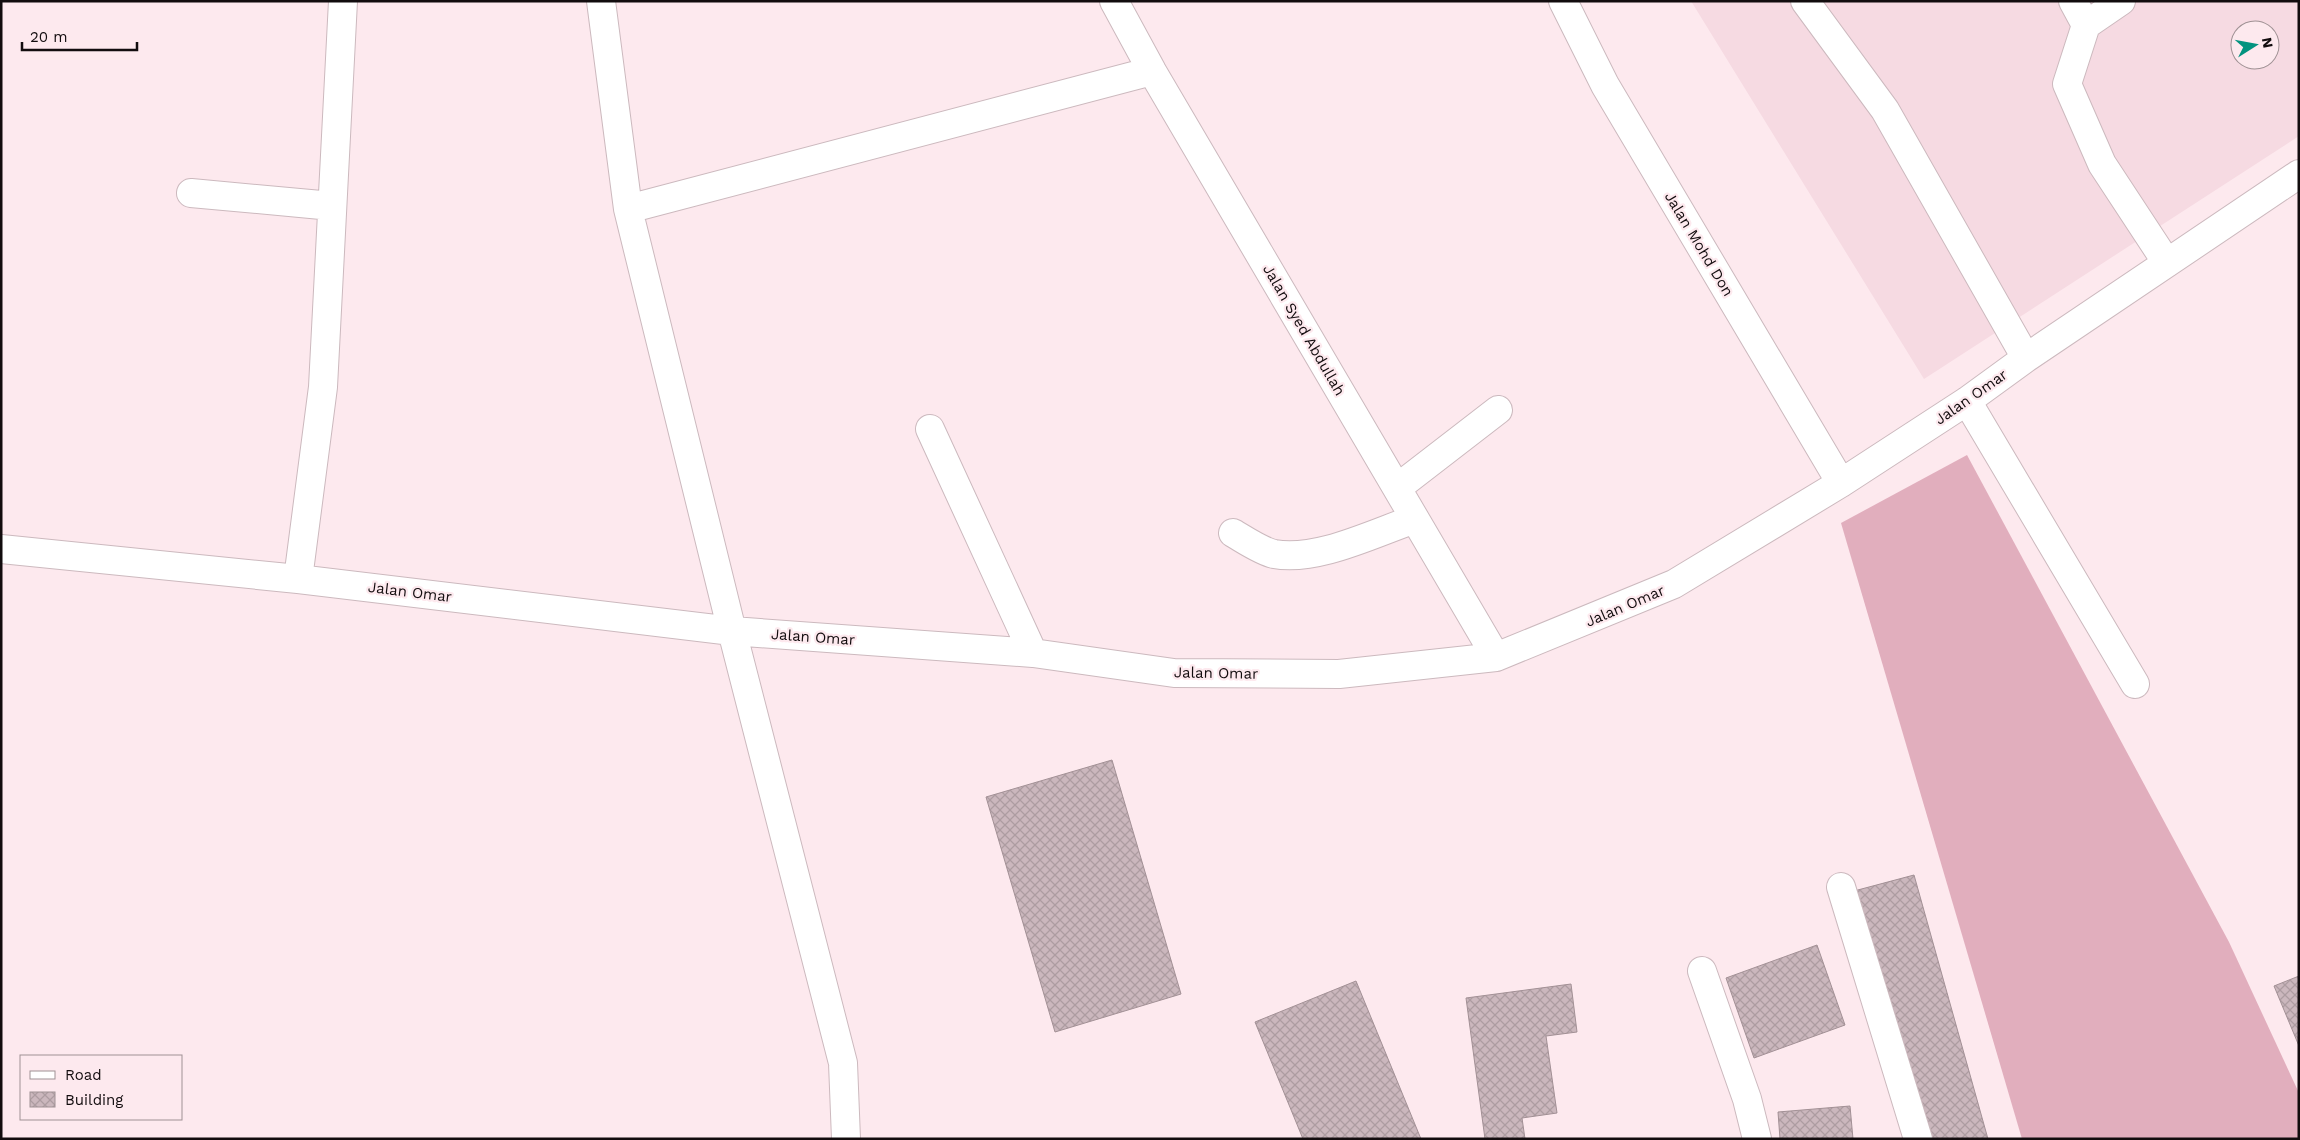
<svg xmlns="http://www.w3.org/2000/svg" width="2300" height="1140" font-family="'Work Sans',sans-serif">
<style>
.built{fill:#f6dae2;fill-rule:evenodd}
.grass{fill:#e1aebd}
.building{fill:url(#building-cross-hatch);stroke:#a29095}
.lines{fill:none;stroke-linecap:round;stroke-linejoin:round}
.minor-casing{stroke:#ccb9be;stroke-width:30}
.minor{stroke:#fff;stroke-width:28}
.labels{text-anchor:middle;stroke-width:4.5;stroke-linejoin:round;paint-order:stroke}
.street-label{font-size:15px;fill:#120c0e;stroke:#fde9ee}
</style>
<defs>
<pattern id="building-cross-hatch" width="8" height="8" patternUnits="userSpaceOnUse" patternTransform="scale(1.25)"><rect width="8" height="8" fill="#cbb7bd"/><path d="M0 0l8 8M0 8l8-8" fill="none" stroke="#ad9ca1"/></pattern>
</defs>
<rect width="100%" height="100%" fill="#fde9ee"/>
<path class="built" d="M 1691,1 L 2299,1 L 2299,136 L 1924,379 ZM 2240,30 L 2270,30 L 2270,60 L 2240,60 Z"/>
<path class="grass" d="M 1967,455 L 2229,942 L 2299,1093 L 2299,1139 L 2022,1139 L 1841,523 Z"/>
<path class="building" d="M 1112,760 L 1181,994 L 1055,1032 L 986,797 Z
M 1914,875 L 1988,1139 L 1924,1139 L 1854,891 Z
M 1817,945 L 1845,1025 L 1754,1058 L 1726,978 Z
M 2299,976 L 2299,1046 L 2274,986 Z
M 1356,981 L 1421,1139 L 1303,1139 L 1255,1022 Z
M 1571,984 L 1577,1032 L 1546,1036 L 1557,1113 L 1522,1118 L 1525,1139 L 1485,1139 L 1466,998 Z
M 1850,1106 L 1853,1139 L 1780,1139 L 1778,1112 Z"/>
<g class="lines">
<g class="minor-casing">
<path id="minor" d="M 601,1 L 628,209 L 732,631 L 843,1063 L 846,1139
M 1114,1 L 1152,71 L 1496,657
M 1563,1 L 1605,85 L 1841,483
M 1805,1 L 1885,110 L 2026,358
M 2073,1 L 2086,25 L 2067,84 L 2102,164 L 2167,263
M 2086,25 L 2121,1
M 191,193 L 332,206
M 628,209 L 1152,71
M 1967,401 L 2135,684
M 930,429 L 1033,653
M 1397,488 L 1498,410
M 1233,533 C 1245,540 1261,551 1274,554 C 1317,562 1374,533 1415,519
M 1,549 L 298,579 L 732,631 L 1033,653 L 1174,673 L 1339,674 L 1496,657 L 1674,584 L 1841,483 L 1967,401 L 2026,358 L 2299,174
M 298,579 L 323,387 L 343,1
M 1841,887 L 1918,1139
M 1702,971 L 1747,1099 L 1757,1139"/>
</g>
<use href="#minor" class="minor"/>
</g>
<g class="labels">
<g class="street-label">
<text transform="translate(1699 244) rotate(59)" y="5">Jalan Mohd Don</text>
<text transform="translate(1304 330) rotate(60)" y="5">Jalan Syed Abdullah</text>
<text transform="translate(1971 397) rotate(-35)" y="5">Jalan Omar</text>
<text transform="translate(410 592) rotate(7)" y="5">Jalan Omar</text>
<text transform="translate(1625 606) rotate(-23)" y="5">Jalan Omar</text>
<text transform="translate(813 637) rotate(4)" y="5">Jalan Omar</text>
<text transform="translate(1216 673) rotate(1)" y="5">Jalan Omar</text>
</g>
</g>
<rect width="2300" height="1140" fill="none" stroke="#120c0e" stroke-width="5"/>
<rect x="20" y="1055" width="162" height="65" fill="#fde9ee" stroke="#9f9194"/>
<rect x="30" y="1071" width="25" height="8" fill="#ffffff" stroke="#9f9194"/>
<text x="65" y="1080" font-size="15" fill="#120c0e">Road</text>
<rect x="30" y="1092" width="25" height="15" fill="url(#building-cross-hatch)" stroke="#9f9194"/>
<text x="65" y="1105" font-size="15" fill="#120c0e">Building</text>
<g transform="translate(2255 45) rotate(79)"><circle r="24" fill="#fde9ee" stroke="#9f9194"/>
<path d="M0-4L9 19L0 12L-9 19Z" fill="#03937f"/>
<text y="-8" font-size="14" font-weight="bold" text-anchor="middle" fill="#120c0e">N</text>
</g>
<path d="M22 42v8h115v-8" fill="none" stroke="#120c0e" stroke-width="2.5"/>
<text x="30" y="42" font-size="15" fill="#120c0e" stroke="#fde9ee" stroke-width="4" paint-order="stroke">20 m</text>
</svg>
